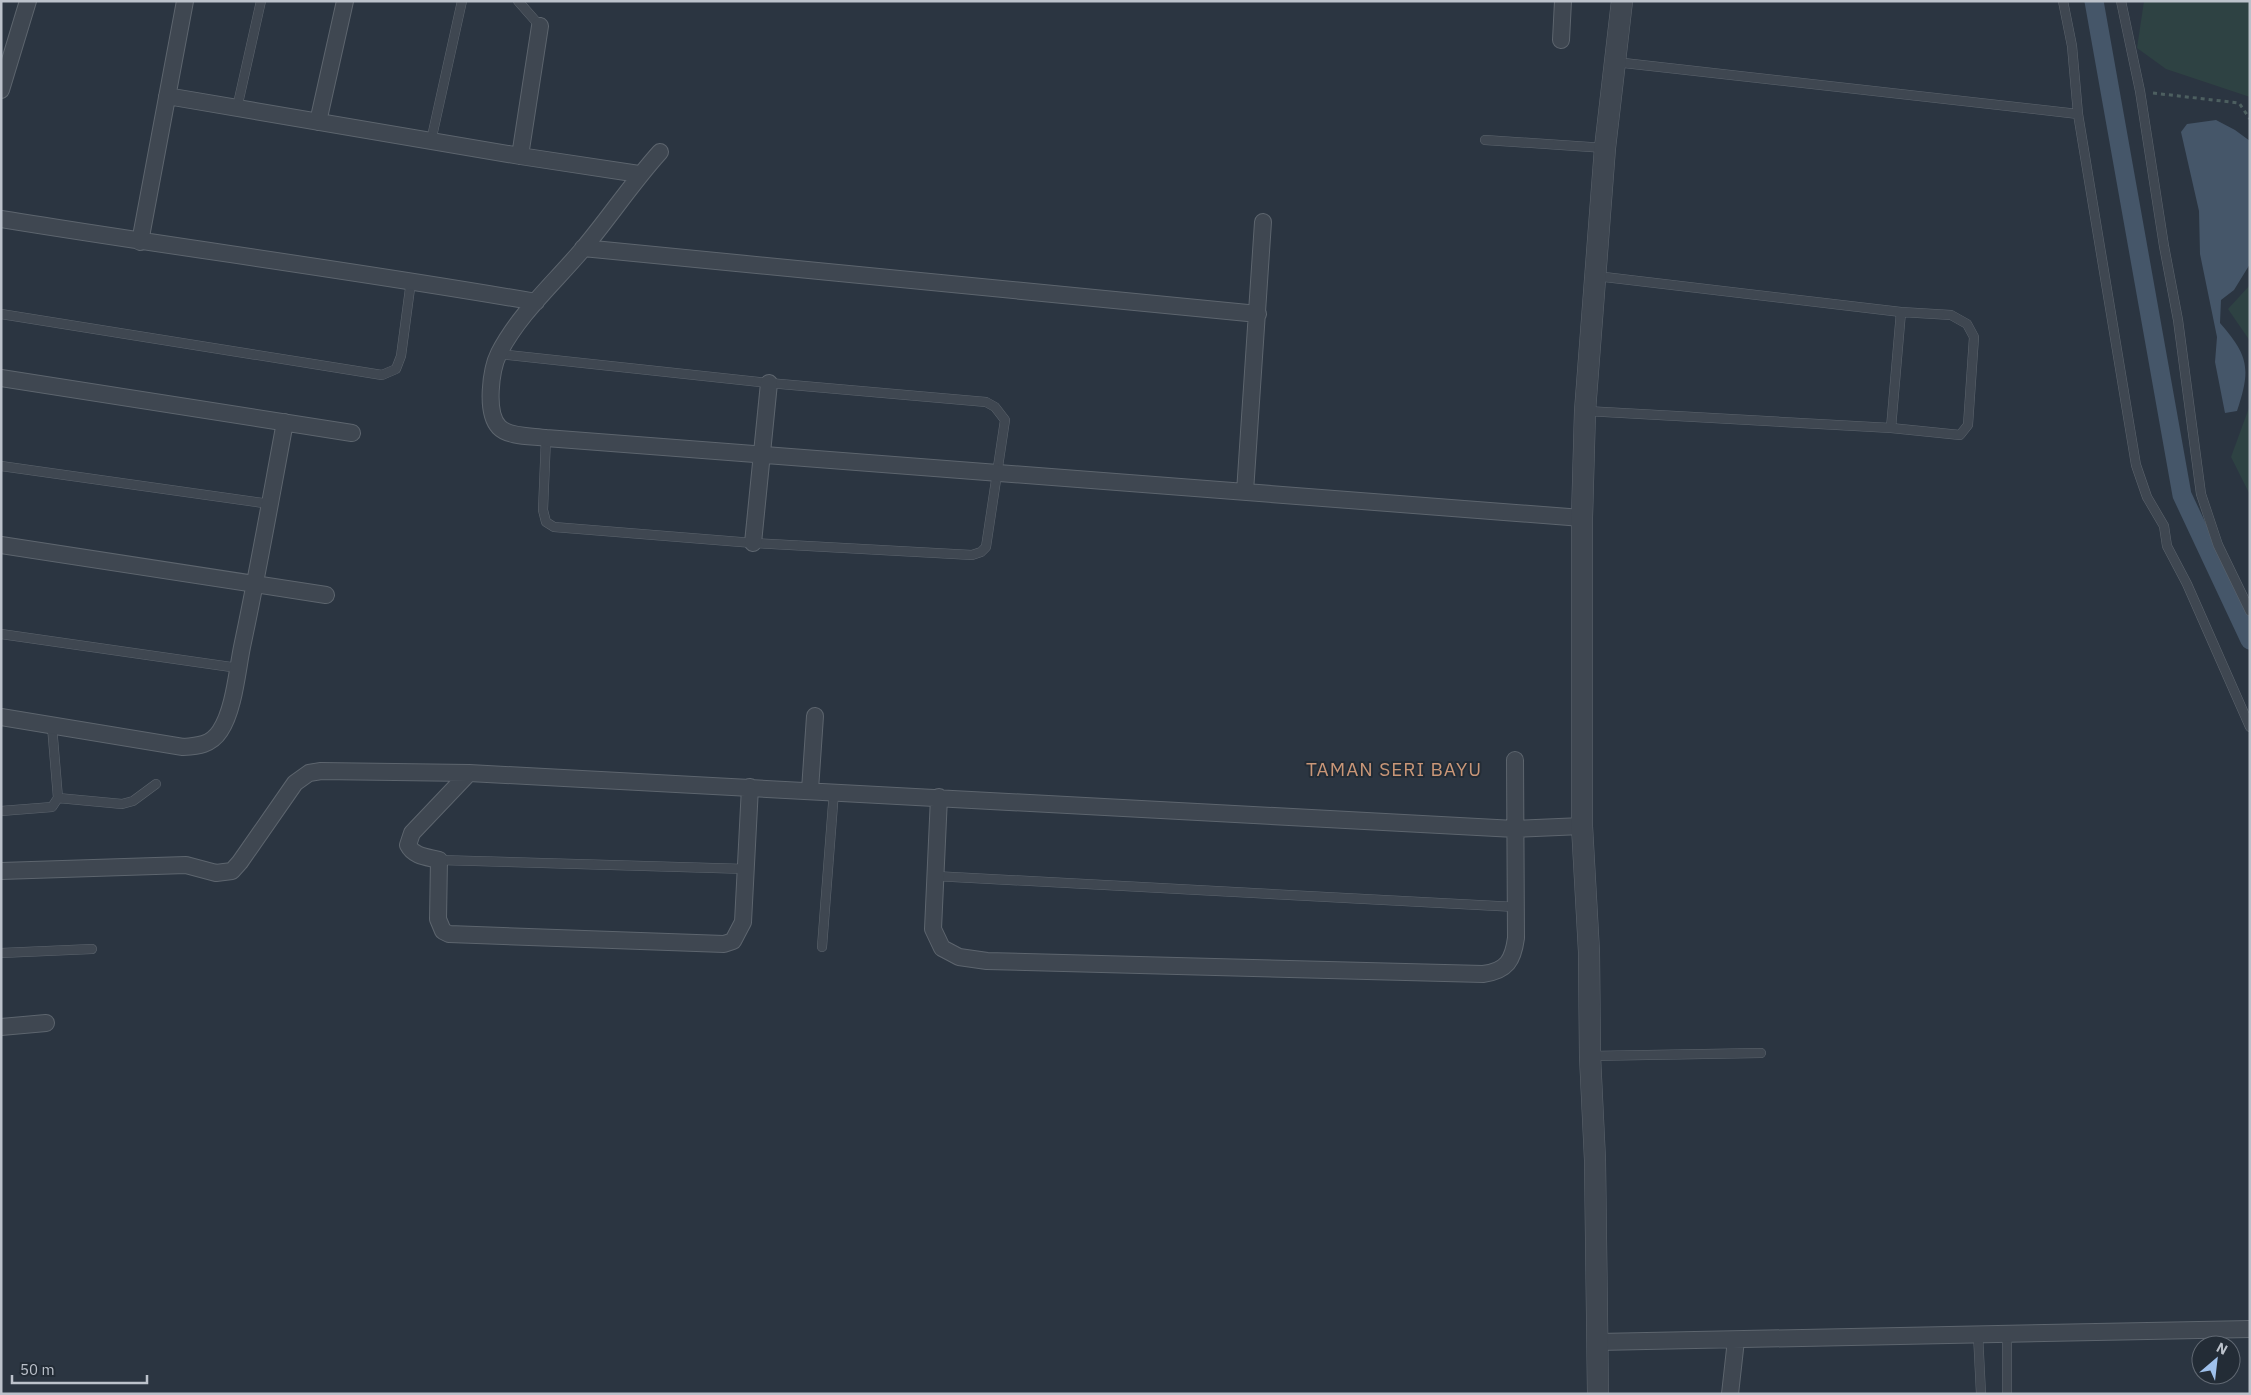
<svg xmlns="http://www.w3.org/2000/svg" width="2251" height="1395" font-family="'IBM Plex Sans',sans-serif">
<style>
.green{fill:#2e4243}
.water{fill:#455669}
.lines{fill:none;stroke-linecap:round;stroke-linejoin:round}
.canal{stroke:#455669;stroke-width:19}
.service-casing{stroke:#5d656e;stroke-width:10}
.minor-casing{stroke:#5d656e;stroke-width:18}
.tertiary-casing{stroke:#5d656e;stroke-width:22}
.path{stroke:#4d5f60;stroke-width:3;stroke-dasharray:4 4;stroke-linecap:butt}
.service{stroke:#3f4751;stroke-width:9}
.minor{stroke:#3f4751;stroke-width:16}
.tertiary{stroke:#3f4751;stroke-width:21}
.labels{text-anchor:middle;stroke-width:4;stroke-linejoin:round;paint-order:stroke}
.neighbourhood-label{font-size:19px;letter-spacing:1px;fill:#ca9778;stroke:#232c36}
</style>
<rect width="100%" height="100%" fill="#2b3541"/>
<path class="green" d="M 2144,1 L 2250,1 L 2250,97 L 2166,69 L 2137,48 Z
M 2250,285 L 2250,341 L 2228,309 Z
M 2250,405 L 2250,495 L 2231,457 Z"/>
<path class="water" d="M 2216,120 L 2235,130 L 2250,141 L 2250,264 L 2234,290 L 2221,300 L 2220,323 C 2249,356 2251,369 2237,411 L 2225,413 L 2215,362 L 2217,337 L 2200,254 L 2199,211 L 2181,132 L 2187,124 Z"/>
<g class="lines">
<path class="canal" d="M 2094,1 L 2182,495 L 2250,640"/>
<g class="service-casing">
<path id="service" d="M 518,1 L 540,26
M 2121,1 L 2140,91 L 2164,246 L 2178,320 L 2201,494 L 2218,545 L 2250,611
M 1615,62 L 2078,114 L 2072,46 L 2063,1
M 237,108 L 261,1
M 2078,114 L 2136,465 L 2147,497 L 2164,526 L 2167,546 L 2187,584 L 2250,727
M 1485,140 L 1605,148
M 431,141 L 462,1
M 1,314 L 382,375 L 396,369 L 401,356 L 411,281
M 498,354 L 769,383 L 986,402 L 995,407 L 1005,420 L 986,547 L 981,552 L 972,555 L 753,543 L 554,527 L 546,522 L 543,510 L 546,438
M 1586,411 L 1891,428 L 1960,435 L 1968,425 L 1974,337 L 1967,324 L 1951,315 L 1901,312 L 1596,276
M 1891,428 L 1901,312
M 1,466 L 270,504
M 1,634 L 238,668
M 58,798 L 122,804 L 133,801 L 156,784
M 1,811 L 52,807 L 58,798 L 52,726
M 439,860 L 747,869
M 934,876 L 1516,907
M 822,947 L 834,791
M 1,953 L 92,949
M 1590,1056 L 1761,1053
M 2007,1333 L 2007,1394
M 1978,1334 L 1981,1394"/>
</g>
<g class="minor-casing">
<path id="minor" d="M 1561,40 L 1563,1
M 1,90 L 28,1
M 167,96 L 520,156 L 639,174
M 318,122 L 345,1
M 660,152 C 632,183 609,218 582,250 C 554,283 519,314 499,353 C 491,369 485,412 499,427 C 508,437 533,436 546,438 L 1582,518
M 520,156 L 540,26
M 1,219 C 179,248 358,271 536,302
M 140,242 L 185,1
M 583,248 L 1258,314
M 1,378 L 352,433
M 1245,492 L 1263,222
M 753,543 L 769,383
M 1,545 L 326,595
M 1,717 L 183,747 C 198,746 211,745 220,731 C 234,710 237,672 242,647 C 258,572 271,497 285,422
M 469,773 L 412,833 L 408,845 C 414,857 428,857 439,860 L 438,919 L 443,931 L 449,934 L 724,944 L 733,941 L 743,922 L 750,787
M 810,790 L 815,716
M 939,797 L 933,929 L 942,948 L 959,957 L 987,961 L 1483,974 C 1507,971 1513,960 1516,938 L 1515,760
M 1,871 L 186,865 L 216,873 L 232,871 L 240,862 L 295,783 L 309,773 L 321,771 L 469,773 L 1515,829 L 1582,826
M 1,1027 L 46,1023
M 1598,1342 L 2250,1329
M 1730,1394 L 1736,1340"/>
</g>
<g class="tertiary-casing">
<path id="tertiary" d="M 1598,1394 L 1595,1160 L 1590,1056 L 1589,952 L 1582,826 L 1582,518 L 1585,411 L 1605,148 L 1622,1"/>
</g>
<path class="path" d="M 2153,93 L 2239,103 L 2250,119"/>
<use href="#service" class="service"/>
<use href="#minor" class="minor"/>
<use href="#tertiary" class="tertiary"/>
</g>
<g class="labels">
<g class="neighbourhood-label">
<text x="1394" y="776">TAMAN SERI BAYU</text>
</g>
</g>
<rect width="2251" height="1395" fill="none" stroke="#bcc2cb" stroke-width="5"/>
<g transform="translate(2216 1360) rotate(28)"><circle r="24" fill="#232c36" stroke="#606872"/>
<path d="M0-4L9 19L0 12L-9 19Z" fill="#9fc1ec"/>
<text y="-8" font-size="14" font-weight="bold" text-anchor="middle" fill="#bcc2cb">N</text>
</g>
<path d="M12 1375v8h135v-8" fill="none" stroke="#bcc2cb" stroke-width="2.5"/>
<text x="20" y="1375" font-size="15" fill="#bcc2cb" stroke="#232c36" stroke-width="4" paint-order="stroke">50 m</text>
</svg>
